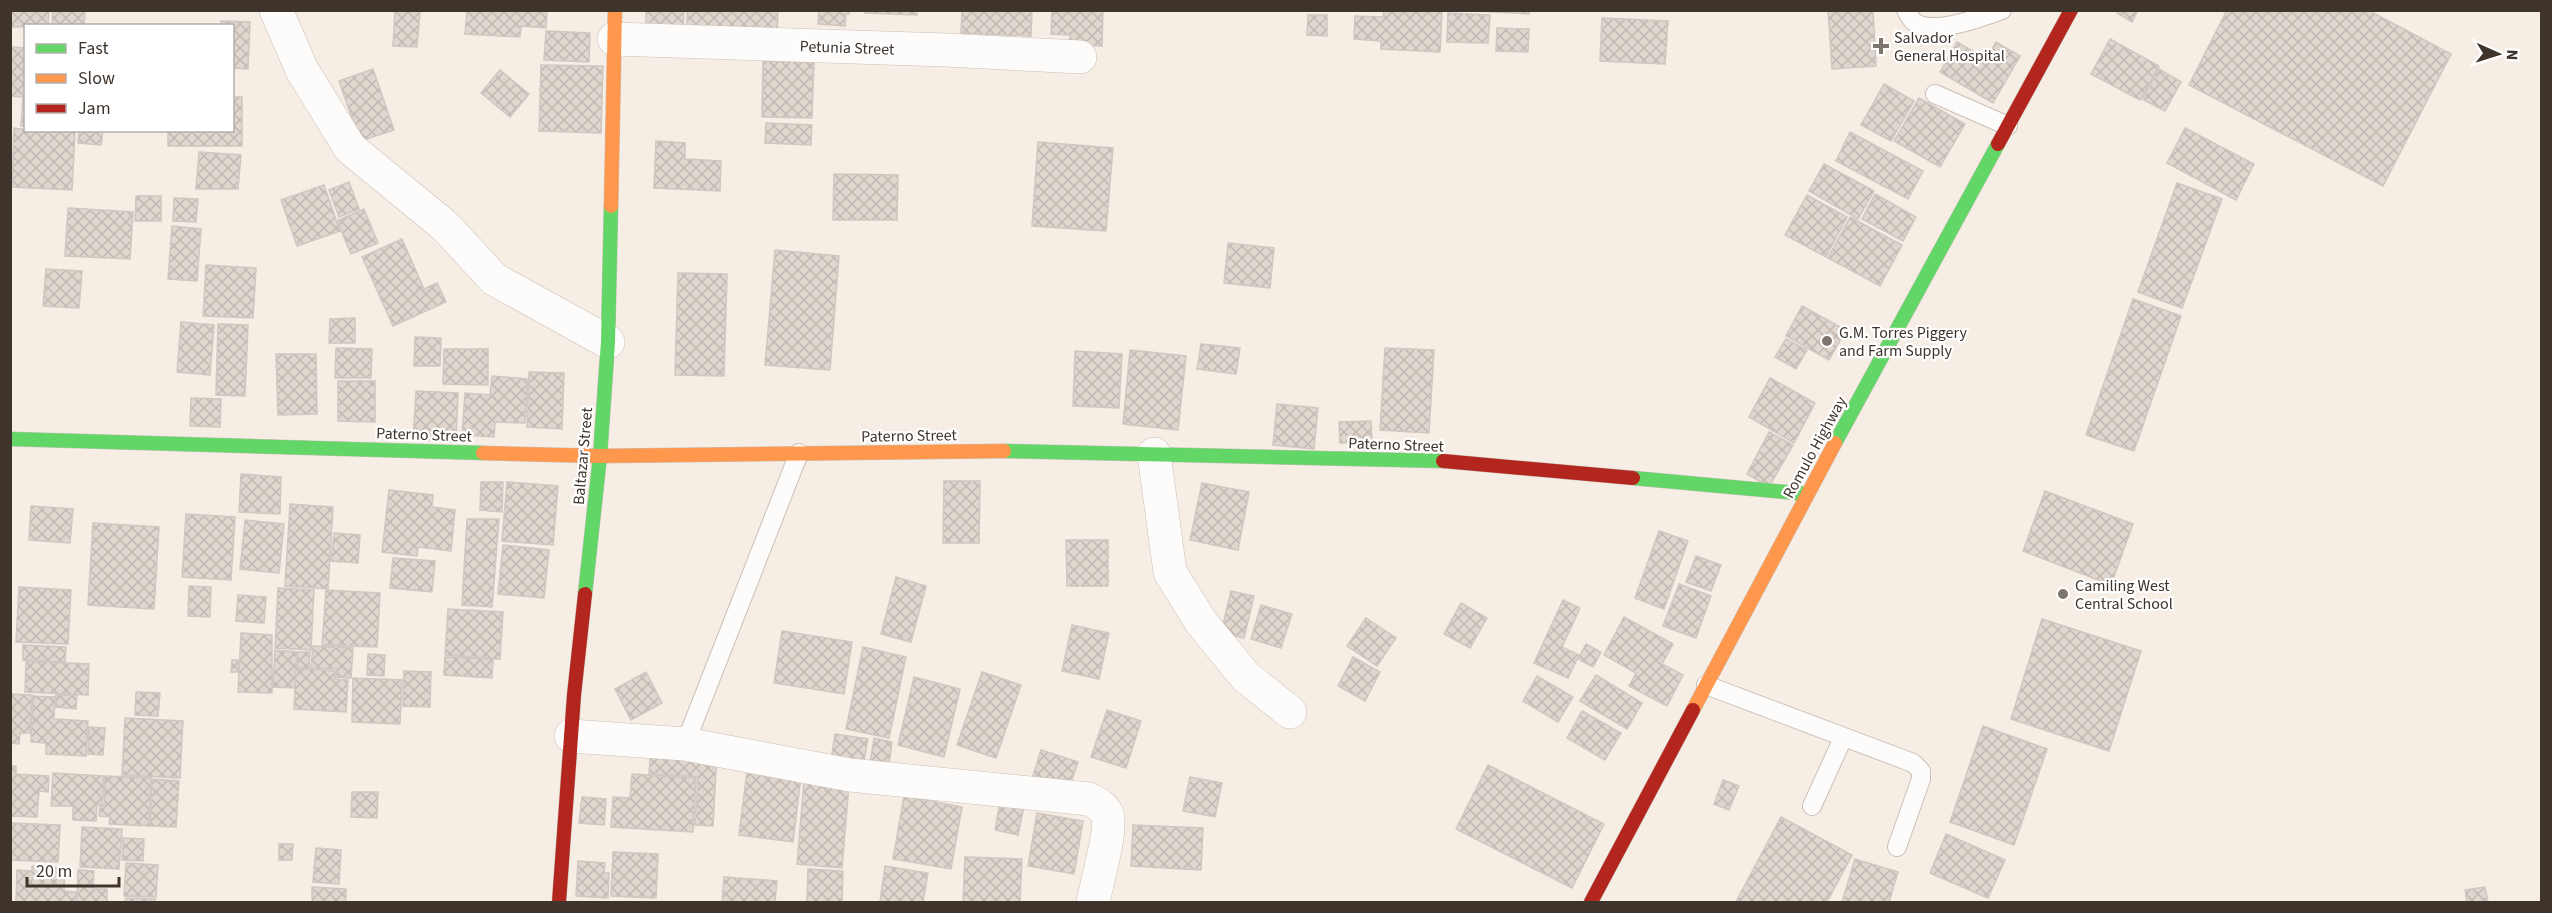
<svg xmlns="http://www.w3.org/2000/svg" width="2552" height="913" font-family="'Source Sans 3',sans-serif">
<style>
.building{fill:url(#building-cross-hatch);stroke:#d0c7c0;stroke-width:1.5}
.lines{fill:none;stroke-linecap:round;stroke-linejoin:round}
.lane-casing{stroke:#c9c0b8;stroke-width:20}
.street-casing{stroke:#c9c0b8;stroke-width:34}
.fast-casing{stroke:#c9c0b8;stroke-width:15}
.slow-casing{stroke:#c9c0b8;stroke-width:15}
.jam-casing{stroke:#c9c0b8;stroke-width:15}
.lane{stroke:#fefcfb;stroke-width:18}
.street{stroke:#fefcfb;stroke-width:33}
.fast{stroke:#63d668;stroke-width:14}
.slow{stroke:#ff974d;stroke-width:14}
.jam{stroke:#b3261e;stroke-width:14}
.poi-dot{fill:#7e756d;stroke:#fff;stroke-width:2}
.labels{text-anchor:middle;stroke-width:4.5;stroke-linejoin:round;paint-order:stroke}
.poi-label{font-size:16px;fill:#3e342c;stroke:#fff;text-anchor:start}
.street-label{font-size:16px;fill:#3e342c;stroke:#fff}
</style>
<defs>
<pattern id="building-cross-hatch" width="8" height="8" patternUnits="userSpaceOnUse" patternTransform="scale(1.5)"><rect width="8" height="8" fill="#dfd6ce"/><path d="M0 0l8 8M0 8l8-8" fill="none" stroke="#c0b8b1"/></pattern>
</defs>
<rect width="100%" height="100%" fill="#f6ede5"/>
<path class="building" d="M 10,10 L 49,10 L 48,26 L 10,27 Z
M 53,10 L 85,10 L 84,26 L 52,25 Z
M 395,10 L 420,12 L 417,47 L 393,46 Z
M 467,10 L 547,10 L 546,28 L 521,26 L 520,37 L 465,34 Z
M 646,10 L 684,10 L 683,31 L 646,30 Z
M 687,10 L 778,10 L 777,38 L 687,36 Z
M 819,10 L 850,10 L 849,14 L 846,14 L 845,26 L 818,24 Z
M 865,10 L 917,10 L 917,15 L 865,13 Z
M 962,10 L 1032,10 L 1031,36 L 961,33 Z
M 1052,10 L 1103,10 L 1102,46 L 1069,44 L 1070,35 L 1051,34 Z
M 1384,10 L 1442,10 L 1440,52 L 1381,49 L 1381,41 L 1354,39 L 1355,16 L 1383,17 Z
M 1459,10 L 1529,10 L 1529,14 Z
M 1828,10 L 1873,10 L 1876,66 L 1832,69 Z
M 2118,10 L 2138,10 L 2132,22 L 2117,13 Z
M 2227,10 L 2368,10 L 2451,54 L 2383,186 L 2189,85 Z
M 1448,13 L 1490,15 L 1488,43 L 1447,42 Z
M 1308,15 L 1327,15 L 1327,36 L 1307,35 Z
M 1602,18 L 1668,21 L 1665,64 L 1600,61 Z
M 221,21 L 250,22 L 248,69 L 232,68 L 232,26 L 221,26 Z
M 1497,28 L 1529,29 L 1528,52 L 1496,51 Z
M 546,31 L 590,33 L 589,62 L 544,60 Z
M 2110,39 L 2159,66 L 2140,100 L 2091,74 Z
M 1957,42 L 1986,59 L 1996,42 L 2020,56 L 1993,103 L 1940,72 Z
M 10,47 L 26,48 L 26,126 L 21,126 L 23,97 L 10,96 Z
M 763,61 L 814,62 L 812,118 L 762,117 Z
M 541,65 L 603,66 L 601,133 L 539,131 Z
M 373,69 L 394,130 L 360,141 L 339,81 Z
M 2159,69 L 2181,82 L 2165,111 L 2142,99 Z
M 500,70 L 529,94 L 510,117 L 481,93 Z
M 1884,84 L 1914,101 L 1891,141 L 1861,125 Z
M 232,97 L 242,97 L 242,146 L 168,146 L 168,130 L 232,130 Z
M 1919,98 L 1965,124 L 1940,167 L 1894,141 Z
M 766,123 L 812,125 L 811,145 L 765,143 Z
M 14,128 L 26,130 L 75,131 L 72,190 L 12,187 Z
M 2185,128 L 2254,164 L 2236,200 L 2167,163 Z
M 79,130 L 103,130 L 101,145 L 78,143 Z
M 1850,132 L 1923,171 L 1908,199 L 1836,161 Z
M 656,141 L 685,143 L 685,159 L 721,161 L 720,191 L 654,188 Z
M 1038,142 L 1113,148 L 1106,231 L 1032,226 Z
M 199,152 L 241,155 L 238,189 L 196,189 Z
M 1824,164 L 1874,191 L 1858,219 L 1809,191 Z
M 834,174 L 898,175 L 897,220 L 833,220 Z
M 349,182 L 359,209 L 339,217 L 329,190 Z
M 2177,183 L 2222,199 L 2182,308 L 2138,292 Z
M 324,185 L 340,231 L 297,246 L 281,200 Z
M 1875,194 L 1916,217 L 1903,241 L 1862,219 Z
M 1807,195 L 1847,217 L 1826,257 L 1785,235 Z
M 136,196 L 161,196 L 161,221 L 135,221 Z
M 174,198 L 198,199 L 196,222 L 173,221 Z
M 68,208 L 133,212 L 130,259 L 65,256 Z
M 364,209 L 378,243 L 351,254 L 337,221 Z
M 1850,217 L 1902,245 L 1880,286 L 1828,258 Z
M 172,226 L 201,229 L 197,281 L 168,279 Z
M 402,239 L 424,289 L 437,283 L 446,302 L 393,326 L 362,257 Z
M 1228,243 L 1274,248 L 1270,288 L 1224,283 Z
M 775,250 L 839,256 L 830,370 L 765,365 Z
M 206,265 L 256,268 L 253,318 L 203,316 Z
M 46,269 L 82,271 L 79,308 L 43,306 Z
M 678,273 L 727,274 L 724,376 L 675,375 Z
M 2133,299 L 2181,316 L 2134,451 L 2086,435 Z
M 1802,306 L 1846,330 L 1829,360 L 1786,336 Z
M 355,318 L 355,343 L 329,343 L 330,319 Z
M 181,322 L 214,325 L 210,375 L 177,372 Z
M 218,324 L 248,325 L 245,396 L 216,395 Z
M 415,337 L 441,338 L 440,366 L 414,366 Z
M 1786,339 L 1807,350 L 1796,369 L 1775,357 Z
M 1201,344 L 1240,348 L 1236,374 L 1197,369 Z
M 336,348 L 372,349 L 371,378 L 335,378 Z
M 1385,348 L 1434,350 L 1429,433 L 1380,430 Z
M 444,349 L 488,349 L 488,385 L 443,384 Z
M 1130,350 L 1186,356 L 1178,430 L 1123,424 Z
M 1075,351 L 1122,354 L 1119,408 L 1073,406 Z
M 276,354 L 316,354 L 317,414 L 278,415 Z
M 529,372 L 564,373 L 562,429 L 527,427 Z
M 492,376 L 528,379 L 525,423 L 495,422 L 494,437 L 462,435 L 465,393 L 490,395 Z
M 1770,378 L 1815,403 L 1794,443 L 1749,417 Z
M 338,381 L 375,381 L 375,422 L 338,421 Z
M 416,391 L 458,393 L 456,441 L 413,439 Z
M 191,398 L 221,399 L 220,427 L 190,426 Z
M 1277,404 L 1318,408 L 1314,449 L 1273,445 Z
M 1371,421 L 1372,442 L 1340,443 L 1339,422 Z
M 1769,432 L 1793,445 L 1769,487 L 1747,474 Z
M 241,474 L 281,477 L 280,514 L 239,512 Z
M 944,481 L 980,481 L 979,543 L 943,543 Z
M 481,482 L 503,482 L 502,512 L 480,510 Z
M 507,482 L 558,486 L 553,545 L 502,541 Z
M 1202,483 L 1249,492 L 1238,550 L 1190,540 Z
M 389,490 L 433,495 L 432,507 L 455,510 L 451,551 L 418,547 L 417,556 L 382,552 Z
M 2045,491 L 2133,524 L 2111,585 L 2023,551 Z
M 290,504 L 333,507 L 328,589 L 285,586 Z
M 31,506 L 73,509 L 70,543 L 29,540 Z
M 186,514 L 235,517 L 231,580 L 182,577 Z
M 467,519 L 499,519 L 492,607 L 462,605 Z
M 245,520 L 284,524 L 279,573 L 240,569 Z
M 93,523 L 159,527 L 154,609 L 88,605 Z
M 1659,531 L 1688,541 L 1664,609 L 1635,598 Z
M 334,533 L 360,535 L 358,563 L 331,561 Z
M 1066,540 L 1108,540 L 1108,586 L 1067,586 Z
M 503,545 L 549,550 L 544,598 L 498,594 Z
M 1696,556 L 1721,565 L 1711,591 L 1686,582 Z
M 393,558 L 435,561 L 432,592 L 390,588 Z
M 896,577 L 926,586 L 911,642 L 881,634 Z
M 1679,584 L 1711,596 L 1696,638 L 1663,626 Z
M 189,586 L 211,587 L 210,617 L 188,616 Z
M 19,587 L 71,590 L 68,644 L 16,642 Z
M 278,588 L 314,590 L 311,650 L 275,648 Z
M 326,590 L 380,593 L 377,647 L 322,645 Z
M 1231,591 L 1254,596 L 1244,638 L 1221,633 Z
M 238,595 L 266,597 L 264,623 L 236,621 Z
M 1563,600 L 1580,608 L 1562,647 L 1579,655 L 1568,678 L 1534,663 Z
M 1461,603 L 1487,618 L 1470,648 L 1444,634 Z
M 1261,605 L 1292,614 L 1281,648 L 1251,639 Z
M 448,609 L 503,612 L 500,659 L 445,655 Z
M 1624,617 L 1673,644 L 1662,664 L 1683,675 L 1667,706 L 1629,686 L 1636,673 L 1604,655 Z
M 1366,618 L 1396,638 L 1377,666 L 1347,646 Z
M 2042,619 L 2141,651 L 2109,751 L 2011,719 Z
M 1072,625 L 1109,633 L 1099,679 L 1062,671 Z
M 782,631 L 852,642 L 844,694 L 774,683 Z
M 241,633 L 272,635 L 272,693 L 238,692 Z
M 1586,644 L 1601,652 L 1593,667 L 1578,659 Z
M 23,645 L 66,647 L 65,662 L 23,660 Z
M 313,646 L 353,648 L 351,678 L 336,677 L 337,669 L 311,668 Z
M 863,647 L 906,657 L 889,738 L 846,729 Z
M 275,650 L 297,652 L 295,688 L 273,687 Z
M 298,652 L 310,652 L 309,668 L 297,668 Z
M 368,654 L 385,655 L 384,676 L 367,675 Z
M 445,657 L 493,659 L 492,678 L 444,675 Z
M 1353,657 L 1380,672 L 1365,701 L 1338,686 Z
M 232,660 L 239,660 L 238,672 L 231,672 Z
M 26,661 L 89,664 L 88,695 L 25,692 Z
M 296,668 L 335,671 L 335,679 L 348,680 L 346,712 L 294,709 Z
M 404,671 L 431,672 L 430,707 L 403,706 Z
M 646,672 L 662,703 L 631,720 L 615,689 Z
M 982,672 L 1021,685 L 996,758 L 957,745 Z
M 1596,675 L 1642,703 L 1627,729 L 1580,701 Z
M 1537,676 L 1573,697 L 1558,722 L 1523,701 Z
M 914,677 L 960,689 L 944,757 L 898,745 Z
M 353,678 L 402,680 L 400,724 L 352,722 Z
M 136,692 L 160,693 L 158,716 L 135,715 Z
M 10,694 L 32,695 L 30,733 L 20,733 L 19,744 L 10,743 Z
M 56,695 L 77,695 L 76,709 L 56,707 Z
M 33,696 L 55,697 L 54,719 L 88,721 L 86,756 L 46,754 L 46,743 L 31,742 Z
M 1107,710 L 1141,721 L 1126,768 L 1091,757 Z
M 1582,711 L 1621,733 L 1605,760 L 1567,738 Z
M 125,718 L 183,721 L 180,778 L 122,775 Z
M 1983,726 L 2047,749 L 2014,845 L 1950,822 Z
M 89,727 L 105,728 L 103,755 L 88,754 Z
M 835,734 L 868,739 L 862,772 L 830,767 Z
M 874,738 L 892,742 L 888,772 L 869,769 Z
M 651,748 L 717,752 L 713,826 L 695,825 L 698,777 L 649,774 Z
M 1041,750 L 1078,762 L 1067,794 L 1031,782 Z
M 1488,765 L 1604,824 L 1572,888 L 1456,829 Z
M 10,766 L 16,766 L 16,774 L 49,776 L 48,792 L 39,791 L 37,817 L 10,816 Z
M 747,771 L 801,777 L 793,842 L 739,835 Z
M 53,773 L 104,776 L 102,805 L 97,805 L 96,821 L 73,820 L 73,806 L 51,806 Z
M 632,774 L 696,778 L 693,832 L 611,827 L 613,797 L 630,798 Z
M 105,776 L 151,778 L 149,826 L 109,824 L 110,817 L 99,816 L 100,806 L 104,806 Z
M 1190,777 L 1222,783 L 1215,817 L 1183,811 Z
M 152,779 L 179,781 L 176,827 L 150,826 Z
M 1723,780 L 1739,786 L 1729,810 L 1714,804 Z
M 804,781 L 849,784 L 842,868 L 797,864 Z
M 352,792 L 378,792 L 377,818 L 351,817 Z
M 904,796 L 962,807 L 951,869 L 893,859 Z
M 582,797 L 606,799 L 604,825 L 579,823 Z
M 1001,797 L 1025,802 L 1018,835 L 995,830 Z
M 1037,813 L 1083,821 L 1074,874 L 1028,866 Z
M 1781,817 L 1852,855 L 1827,902 L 1736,902 Z
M 10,823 L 60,825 L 58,862 L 10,860 Z
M 1133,825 L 1203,828 L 1201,870 L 1131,866 Z
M 82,827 L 122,829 L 119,869 L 80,867 Z
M 1946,834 L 2005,860 L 1988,898 L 1930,873 Z
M 123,838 L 144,839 L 143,861 L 122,860 Z
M 279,844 L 293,844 L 292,860 L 279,860 Z
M 316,848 L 341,850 L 339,884 L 313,882 Z
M 613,852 L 658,854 L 656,898 L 611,896 Z
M 965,857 L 1022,859 L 1020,902 L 963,902 Z
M 1855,859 L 1898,872 L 1889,902 L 1842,902 Z
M 578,861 L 605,863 L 604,873 L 609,873 L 608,898 L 576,896 Z
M 126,863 L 158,865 L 156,897 L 124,896 Z
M 32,866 L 65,868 L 64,891 L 76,892 L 75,902 L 16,902 L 17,870 L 32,871 Z
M 885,866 L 928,873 L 923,902 L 880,902 Z
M 808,869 L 843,871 L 842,902 L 807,902 Z
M 78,870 L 94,871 L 93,889 L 107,889 L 107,902 L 77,902 Z
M 724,877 L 777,881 L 775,902 L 722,902 Z
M 312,887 L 346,889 L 346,902 L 312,902 Z
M 2485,887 L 2488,902 L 2467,902 L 2465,890 Z
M 126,898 L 155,899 L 155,902 L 125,902 Z"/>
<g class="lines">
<g class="lane-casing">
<path id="lane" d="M 1906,10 C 1908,14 1911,19 1914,22 C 1934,36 1981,17 2002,10
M 1935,94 L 2008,126
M 1706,685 L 1913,763 L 1921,771 L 1921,779 L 1897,847
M 685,744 L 799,453
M 1812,806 L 1843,738"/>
</g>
<g class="street-casing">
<path id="street" d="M 276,10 L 302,70 L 350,148 L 445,226 L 494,279 L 608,342
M 614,39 L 946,50 L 1080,57
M 1154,454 L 1170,572 L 1201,622 L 1246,677 L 1290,712
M 571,736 L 685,744 L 850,775 L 1089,799 C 1096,803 1103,806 1107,814 C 1113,827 1096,886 1093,902"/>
</g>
<g class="fast-casing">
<path id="fast" d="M 10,439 L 483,453
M 1835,443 L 1998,144
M 1004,451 L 1443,461
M 1633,478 L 1807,494
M 585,594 L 600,456 L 608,342 L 611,206"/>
</g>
<g class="slow-casing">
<path id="slow" d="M 611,206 L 615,10
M 483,453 L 600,456 L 1004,451
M 1693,710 L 1835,443"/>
</g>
<g class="jam-casing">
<path id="jam" d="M 1998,144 L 2071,10
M 1443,461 L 1633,478
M 559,902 L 574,695 L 585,594
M 1591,902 L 1693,710"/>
</g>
<use href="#lane" class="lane"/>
<use href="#street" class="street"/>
<use href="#fast" class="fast"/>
<use href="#slow" class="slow"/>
<use href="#jam" class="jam"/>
</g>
<g class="poi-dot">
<path d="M1878 37h6v6h6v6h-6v6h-6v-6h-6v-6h6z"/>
<circle cx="1827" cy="341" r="6"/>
<circle cx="2063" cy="594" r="6"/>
</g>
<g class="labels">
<g class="poi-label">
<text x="1894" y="43">Salvador<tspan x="1894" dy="18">General Hospital</tspan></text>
<text x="1839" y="338">G.M. Torres Piggery<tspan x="1839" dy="18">and Farm Supply</tspan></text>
<text x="2075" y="591">Camiling West<tspan x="2075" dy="18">Central School</tspan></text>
</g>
<g class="street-label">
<text transform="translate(847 47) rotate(2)" y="6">Petunia Street</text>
<text transform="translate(424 434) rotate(2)" y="6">Paterno Street</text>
<text transform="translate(909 435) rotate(-1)" y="6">Paterno Street</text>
<text transform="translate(1396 444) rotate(2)" y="6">Paterno Street</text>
<text transform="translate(1814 447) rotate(-61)" y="6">Romulo Highway</text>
<text transform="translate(582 456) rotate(-85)" y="6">Baltazar Street</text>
</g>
</g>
<rect width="2552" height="913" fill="none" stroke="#3e342c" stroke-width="24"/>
<rect x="24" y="24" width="210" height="108" fill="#ffffff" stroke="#b2aeab" stroke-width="1.5"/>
<rect x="36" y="44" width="30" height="9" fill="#63d668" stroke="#b2aeab" stroke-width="1.5"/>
<text x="78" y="54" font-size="18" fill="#3e342c">Fast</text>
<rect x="36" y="74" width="30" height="9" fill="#ff974d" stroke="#b2aeab" stroke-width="1.5"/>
<text x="78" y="84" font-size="18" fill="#3e342c">Slow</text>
<rect x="36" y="104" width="30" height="9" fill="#b3261e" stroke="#b2aeab" stroke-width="1.5"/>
<text x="78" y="114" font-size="18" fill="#3e342c">Jam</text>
<g transform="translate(2498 54) rotate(93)" stroke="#ffffff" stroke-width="4.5" paint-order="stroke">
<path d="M0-4.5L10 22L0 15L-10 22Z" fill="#3e342c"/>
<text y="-9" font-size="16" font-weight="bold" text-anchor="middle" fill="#3e342c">N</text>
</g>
<path d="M27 877v9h92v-9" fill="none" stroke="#3e342c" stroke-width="3"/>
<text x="36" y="877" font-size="18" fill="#3e342c" stroke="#ffffff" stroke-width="4.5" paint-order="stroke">20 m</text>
</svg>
